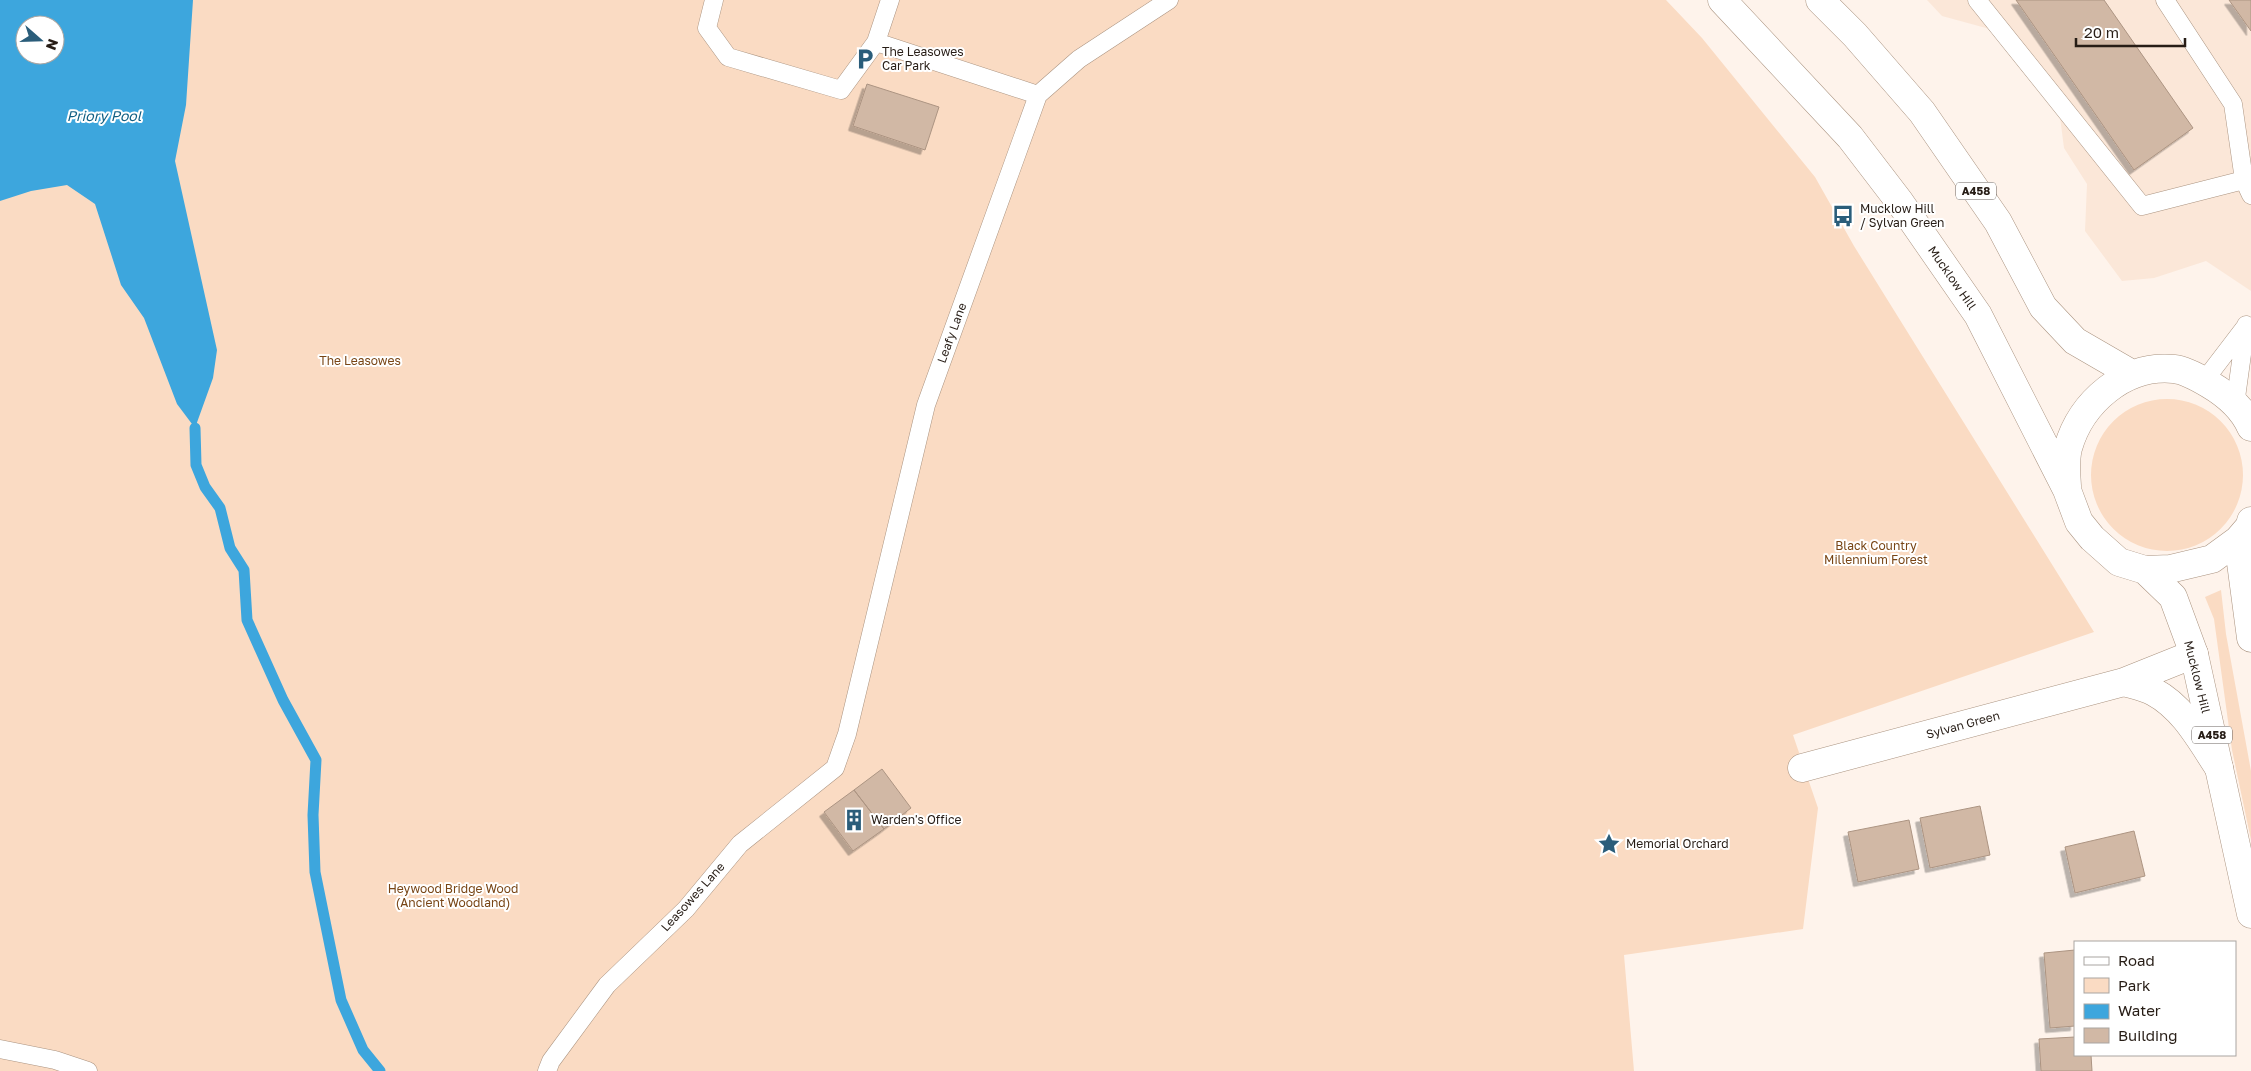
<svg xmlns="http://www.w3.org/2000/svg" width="2251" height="1071" font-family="'Golos Text',sans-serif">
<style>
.built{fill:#fbe7d8}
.green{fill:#fadbc3;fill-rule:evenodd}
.water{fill:#3da6dd;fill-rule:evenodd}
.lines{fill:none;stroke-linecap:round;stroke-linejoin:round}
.stream{stroke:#3da6dd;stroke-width:11}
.building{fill:#d1b8a5;stroke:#ac9482;filter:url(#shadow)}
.service-casing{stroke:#ab9481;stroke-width:19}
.minor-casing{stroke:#ab9481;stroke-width:29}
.trunk-casing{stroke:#ab9481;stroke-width:29}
.service{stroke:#fff;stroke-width:18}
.minor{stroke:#fff;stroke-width:28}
.trunk{stroke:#fff;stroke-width:28}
.labels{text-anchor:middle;stroke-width:4;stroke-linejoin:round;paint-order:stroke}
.shield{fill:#fff;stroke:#68615c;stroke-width:1}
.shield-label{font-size:11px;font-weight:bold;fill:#271d16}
.poi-label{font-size:12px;fill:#271d16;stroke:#fff;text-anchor:start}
.street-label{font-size:12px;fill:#271d16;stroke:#fff}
.park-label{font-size:12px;fill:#784515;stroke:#fff}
.water-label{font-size:14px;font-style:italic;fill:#0f5e83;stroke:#fff}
</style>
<defs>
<filter id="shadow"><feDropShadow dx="-4.5" dy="4.5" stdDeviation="0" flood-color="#0004"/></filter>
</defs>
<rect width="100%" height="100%" fill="#fef3eb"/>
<path class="built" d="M 1927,0 L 2251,0 L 2251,291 L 2206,261 L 2154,278 L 2122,281 L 2085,231 L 2087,184 L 2064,148 L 2060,117 L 1997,31 L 1942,16 Z"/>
<path class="green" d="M 0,0 L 1666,0 L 1702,38 L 1815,177 L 1854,246 L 2094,632 L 1793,735 L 1818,808 L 1803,929 L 1624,955 L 1634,1071 L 0,1071 ZM 25,25 L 55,25 L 55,55 L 25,55 Z
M2091 475a76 76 0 1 1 152 0a76 76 0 1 1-152 0Z
M 2221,590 L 2226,634 L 2251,771 L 2251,840 L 2232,750 L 2214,619 L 2205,597 Z"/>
<path class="water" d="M 0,0 L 193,0 L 186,105 L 175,161 L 217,350 L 213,378 L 195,428 L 177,404 L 144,318 L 121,285 L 95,204 L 67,185 L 31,191 L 0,201 ZM 25,25 L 55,25 L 55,55 L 25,55 Z"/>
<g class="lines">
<path class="stream" d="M 195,428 L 196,465 L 205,487 L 220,508 L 230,548 L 244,570 L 247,620 L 283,700 L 316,760 L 313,815 L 315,872 L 341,1000 L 363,1050 L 380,1071"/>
</g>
<path class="building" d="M 2016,0 L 2104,0 L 2193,128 L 2134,170 Z
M 2229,0 L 2251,0 L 2251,31 Z
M 867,84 L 939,107 L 925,150 L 853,126 Z
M 882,769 L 911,808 L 884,829 L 854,790 Z
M 854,790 L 884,829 L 853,851 L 824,812 Z
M 1980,806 L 1990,855 L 1930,868 L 1920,818 Z
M 1909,820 L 1919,869 L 1858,882 L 1848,832 Z
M 2134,831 L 2145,876 L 2075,893 L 2065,847 Z
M 2075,950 L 2075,1026 L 2050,1028 L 2044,953 Z
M 2075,1037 L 2075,1055 L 2091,1055 L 2092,1071 L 2041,1071 L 2039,1039 Z"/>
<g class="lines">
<g class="service-casing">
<path id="service" d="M 714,0 L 707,28 L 728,57 L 841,90 L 876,42 L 890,0
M 1977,0 L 2142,206 L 2244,180
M 2165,0 L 2233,104 L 2244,180 L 2251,195
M 876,42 L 1038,95
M 2204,381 L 2246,326
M 2240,408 L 2235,405 L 2246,325
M 0,1049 L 55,1060 L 88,1071
M 547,1071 L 551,1061 L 607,985 L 686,909 L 740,844 L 835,768 L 847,734 L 926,405 L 1038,95 L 1079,59 L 1169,0"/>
</g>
<g class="minor-casing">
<path id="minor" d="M 2124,682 C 2134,685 2145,687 2154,692 C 2184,708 2201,741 2219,768
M 1802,768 L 2124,682 L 2194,654"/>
</g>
<g class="trunk-casing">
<path id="trunk" d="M 1722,0 L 1850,137 L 1899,201 L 1978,315 L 2067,490 L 2079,522 L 2092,538 L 2119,562 L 2145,570 L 2170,569 L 2212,559 L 2238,540 L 2250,526 L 2251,521
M 1820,0 L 1855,35 L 1922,112 L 1998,222 L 2043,307 L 2075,341 L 2132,374
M 2067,486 C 2066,473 2065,460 2068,448 C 2081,402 2125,364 2174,369 C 2185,370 2199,378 2209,384 C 2226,394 2243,409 2251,427
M 2238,540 L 2251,638
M 2145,570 L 2173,597 L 2194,654 L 2251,914"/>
</g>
<use href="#service" class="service"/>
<use href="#minor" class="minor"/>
<use href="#trunk" class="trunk"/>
</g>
<defs>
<g id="parking-bare" transform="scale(1.725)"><path d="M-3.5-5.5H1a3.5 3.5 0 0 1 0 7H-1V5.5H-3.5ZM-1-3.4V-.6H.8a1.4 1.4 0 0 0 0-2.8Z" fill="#2a5d7a" stroke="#fff" stroke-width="2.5" paint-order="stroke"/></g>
<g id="bus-bare" transform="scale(1.725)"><path d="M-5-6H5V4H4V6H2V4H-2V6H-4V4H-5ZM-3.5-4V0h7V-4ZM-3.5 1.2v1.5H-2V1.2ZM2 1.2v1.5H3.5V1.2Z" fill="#2a5d7a" stroke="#fff" stroke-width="2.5" paint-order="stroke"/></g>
<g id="building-bare" transform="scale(1.725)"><path d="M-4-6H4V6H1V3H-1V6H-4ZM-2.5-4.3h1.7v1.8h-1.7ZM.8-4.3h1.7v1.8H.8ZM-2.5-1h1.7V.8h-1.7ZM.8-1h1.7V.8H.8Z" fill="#2a5d7a" stroke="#fff" stroke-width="2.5" paint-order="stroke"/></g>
<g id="sight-bare" transform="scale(1.725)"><path d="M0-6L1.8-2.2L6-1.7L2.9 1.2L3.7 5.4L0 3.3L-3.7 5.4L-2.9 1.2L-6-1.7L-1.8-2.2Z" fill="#2a5d7a" stroke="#fff" stroke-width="2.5" paint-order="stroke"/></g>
</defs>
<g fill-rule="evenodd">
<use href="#parking-bare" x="865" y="59"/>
<use href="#bus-bare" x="1843" y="216"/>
<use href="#building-bare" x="854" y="820"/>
<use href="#sight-bare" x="1609" y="844"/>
</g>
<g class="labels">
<g class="shield">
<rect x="1956" y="182.5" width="40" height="17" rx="4"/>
<rect x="2192" y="726.5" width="40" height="17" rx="4"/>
</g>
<g class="shield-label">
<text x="1976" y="195">A458</text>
<text x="2212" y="739">A458</text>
</g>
<g class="poi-label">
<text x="882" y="56">The Leasowes<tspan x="882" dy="14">Car Park</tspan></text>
<text x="1860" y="213">Mucklow Hill<tspan x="1860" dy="14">/ Sylvan Green</tspan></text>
<text x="871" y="824">Warden's Office</text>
<text x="1626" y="848">Memorial Orchard</text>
</g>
<g class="street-label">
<text transform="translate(1952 278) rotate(55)" y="4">Mucklow Hill</text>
<text transform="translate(952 333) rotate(-70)" y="4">Leafy Lane</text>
<text transform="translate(2197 677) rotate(76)" y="4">Mucklow Hill</text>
<text transform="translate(1963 725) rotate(-15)" y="4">Sylvan Green</text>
<text transform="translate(693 897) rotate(-48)" y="4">Leasowes Lane</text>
</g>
<g class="park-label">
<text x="360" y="365">The Leasowes</text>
<text x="1876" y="550">Black Country<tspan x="1876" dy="14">Millennium Forest</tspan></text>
<text x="453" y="893">Heywood Bridge Wood<tspan x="453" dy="14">(Ancient Woodland)</tspan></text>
</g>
<g class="water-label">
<text x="104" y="121">Priory Pool</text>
</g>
</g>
<rect x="2074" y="941" width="162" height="115" fill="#ffffff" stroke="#a9a5a2"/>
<rect x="2084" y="957" width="25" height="8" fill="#ffffff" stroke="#a9a5a2"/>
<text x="2118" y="966" font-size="15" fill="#271d16">Road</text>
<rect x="2084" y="978" width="25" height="15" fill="#fadbc3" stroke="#a9a5a2"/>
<text x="2118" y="991" font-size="15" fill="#271d16">Park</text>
<rect x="2084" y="1004" width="25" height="15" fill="#3da6dd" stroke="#a9a5a2"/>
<text x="2118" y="1016" font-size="15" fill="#271d16">Water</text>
<rect x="2084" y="1028" width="25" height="15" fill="#d1b8a5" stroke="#a9a5a2"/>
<text x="2118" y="1041" font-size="15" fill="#271d16">Building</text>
<g transform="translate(40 40) rotate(110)"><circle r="24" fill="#ffffff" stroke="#a9a5a2"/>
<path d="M0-4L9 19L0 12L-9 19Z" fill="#2a5d7a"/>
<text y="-8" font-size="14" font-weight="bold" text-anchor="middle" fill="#271d16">N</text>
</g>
<path d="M2076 38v8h109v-8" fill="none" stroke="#271d16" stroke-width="2.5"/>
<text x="2084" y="38" font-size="15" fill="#271d16" stroke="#ffffff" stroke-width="4" paint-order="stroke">20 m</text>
</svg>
